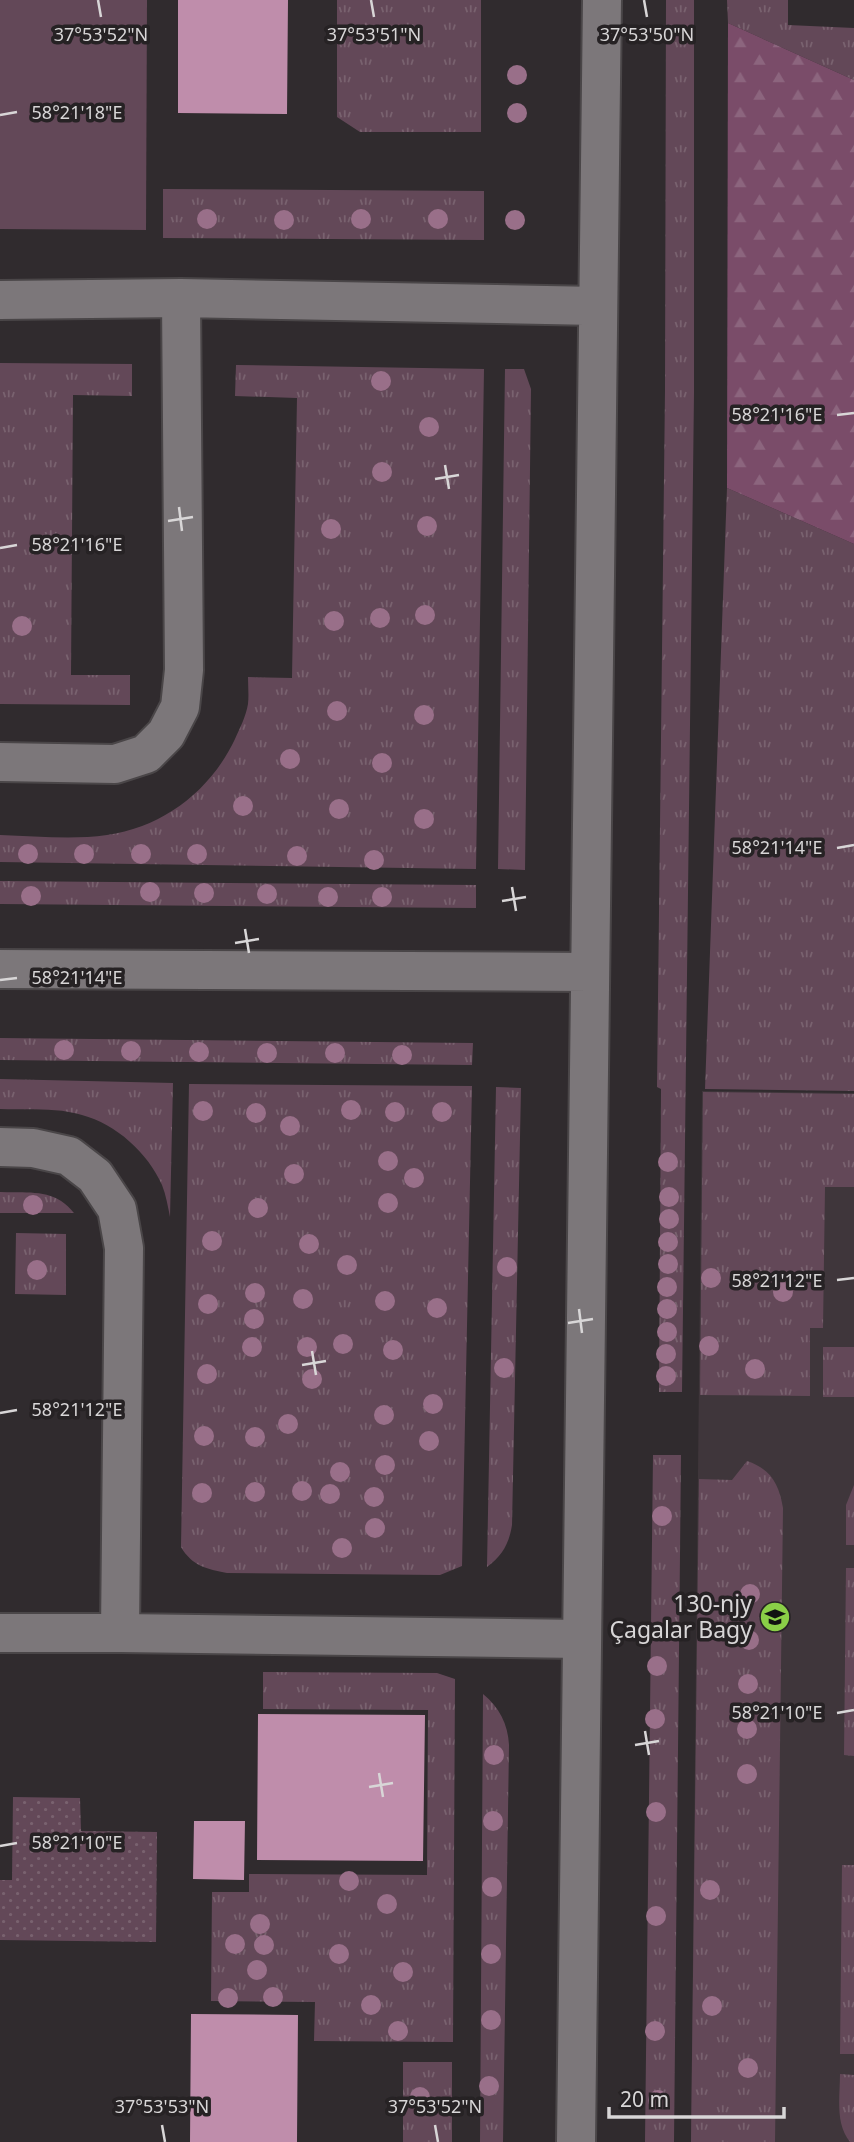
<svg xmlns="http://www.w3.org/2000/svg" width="854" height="2142" font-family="'Noto Sans',sans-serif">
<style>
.built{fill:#3f363b}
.grass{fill:url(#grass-tufts)}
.forest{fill:url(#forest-firs)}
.park{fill:url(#park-dots)}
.pitch{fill:#634858}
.building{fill:#bf8dab}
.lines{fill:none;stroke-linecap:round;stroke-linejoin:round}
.minor-casing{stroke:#4a4648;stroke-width:42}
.minor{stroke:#7c777a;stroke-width:38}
.tree{fill:#996f89}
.ticks{fill:none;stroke:#d8d6d7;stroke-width:2.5}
.labels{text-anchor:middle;stroke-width:7;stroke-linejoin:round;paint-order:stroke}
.poi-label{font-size:23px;fill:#d8d6d7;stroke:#262224;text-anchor:end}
.ticks-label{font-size:18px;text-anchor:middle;fill:#d8d6d7;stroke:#262224;stroke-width:7;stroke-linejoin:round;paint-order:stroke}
</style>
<defs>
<pattern id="grass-tufts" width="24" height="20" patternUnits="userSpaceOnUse" patternTransform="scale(1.75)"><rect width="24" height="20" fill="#634858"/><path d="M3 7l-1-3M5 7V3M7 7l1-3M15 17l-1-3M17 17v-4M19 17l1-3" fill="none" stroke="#79626f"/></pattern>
<pattern id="forest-firs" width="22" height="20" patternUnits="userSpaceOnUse" patternTransform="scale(1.75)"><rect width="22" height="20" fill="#7a4c69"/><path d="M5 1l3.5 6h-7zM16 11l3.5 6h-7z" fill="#8c657e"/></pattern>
<pattern id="park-dots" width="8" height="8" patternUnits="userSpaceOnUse" patternTransform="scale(1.75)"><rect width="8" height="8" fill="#634858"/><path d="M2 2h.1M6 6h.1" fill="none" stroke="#79626f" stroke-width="1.8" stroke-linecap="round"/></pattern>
</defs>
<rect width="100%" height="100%" fill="#302b2e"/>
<path class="built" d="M 702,1091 L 854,1093 L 854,2142 L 691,2142 Z"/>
<path class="grass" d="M 337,0 L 481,0 L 481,132 L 360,132 L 337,117 Z
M 666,0 L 694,0 L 694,392 L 682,1392 L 659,1392 L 661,1089 L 657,1087 L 665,391 Z
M 727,0 L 788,0 L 788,25 L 854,28 L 854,80 L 728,23 Z
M 163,189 L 484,191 L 484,240 L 163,238 Z
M 0,363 L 132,364 L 132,396 L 73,395 L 71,675 L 130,675 L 130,705 L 0,704 Z
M 236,365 L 484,369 L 476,869 L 0,862 L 0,835 C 35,836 73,840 107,835 C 164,827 211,790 235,739 C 240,728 246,716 248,704 C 249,695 248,686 248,677 L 292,678 L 297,398 L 235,396 Z
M 505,369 L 524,369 L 531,389 L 525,870 L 498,869 Z
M 727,488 L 854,544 L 854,1091 L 705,1089 Z
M 0,881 L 476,885 L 476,908 L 0,904 Z
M 0,1038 L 473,1043 L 472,1065 L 0,1060 Z
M 0,1079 L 173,1083 L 170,1217 C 168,1207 166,1195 162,1185 C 148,1153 116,1124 82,1115 C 56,1107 27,1110 0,1109 Z
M 189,1084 L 472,1086 L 462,1566 L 440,1575 L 227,1573 C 207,1569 192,1566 181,1547 Z
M 496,1087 L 521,1088 L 512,1525 C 509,1544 502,1556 487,1567 Z
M 703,1092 L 854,1094 L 854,1187 L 825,1187 L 823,1328 L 810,1328 L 810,1396 L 700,1395 Z
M 0,1192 C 28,1193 55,1188 74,1213 L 0,1213 Z
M 16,1233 L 66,1234 L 66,1295 L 15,1294 Z
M 823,1347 L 854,1347 L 854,1397 L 823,1397 Z
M 653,1455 L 681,1455 L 674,2142 L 645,2142 Z
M 747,1461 C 771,1469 779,1484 783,1508 L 775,2142 L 691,2142 L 699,1479 L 732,1480 Z
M 854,1485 L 854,1545 L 846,1545 L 846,1505 Z
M 846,1568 L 854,1568 L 854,1756 L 844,1755 Z
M 263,1672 L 437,1673 L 455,1679 L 453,2042 L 314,2041 L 315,2002 L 211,2001 L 212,1892 L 249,1892 L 249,1874 L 427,1875 L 428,1710 L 263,1709 Z
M 483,1694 C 499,1707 508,1724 509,1745 L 503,2142 L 480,2142 Z
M 842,1865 L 854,1865 L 854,2054 L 840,2054 Z
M 403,2062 L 452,2062 L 452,2142 L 403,2142 Z
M 840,2074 L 854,2075 L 854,2142 L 850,2142 C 835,2123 840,2098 840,2074 Z"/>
<path class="forest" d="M 728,23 L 854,80 L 854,544 L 727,488 Z"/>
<path class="park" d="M 13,1797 L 80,1798 L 81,1831 L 157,1832 L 156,1942 L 0,1940 L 0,1880 L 12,1880 Z"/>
<path class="pitch" d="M 0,0 L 147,0 L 146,230 L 0,229 Z"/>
<path class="building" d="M 178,0 L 288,0 L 287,114 L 178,113 Z
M 258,1714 L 425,1715 L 423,1861 L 257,1860 Z
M 194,1821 L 245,1821 L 244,1880 L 193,1879 Z
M 191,2014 L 298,2015 L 297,2142 L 190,2142 Z"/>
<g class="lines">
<g class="minor-casing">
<path id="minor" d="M 0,300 L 181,298 L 597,306
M 0,762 L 115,764 L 146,754 L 166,734 L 180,707 L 184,670 L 181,298
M 0,969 L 589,972
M 0,1147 L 33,1148 L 69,1156 L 95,1176 L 117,1209 L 124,1248 L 120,1633
M 0,1633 L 120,1633 L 582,1639
M 576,2142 L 602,0"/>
</g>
<use href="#minor" class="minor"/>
</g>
<g class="tree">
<circle cx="517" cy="75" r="10"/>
<circle cx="517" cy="113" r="10"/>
<circle cx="207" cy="219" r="10"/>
<circle cx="361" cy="219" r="10"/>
<circle cx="438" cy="219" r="10"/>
<circle cx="284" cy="220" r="10"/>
<circle cx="515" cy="220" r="10"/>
<circle cx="381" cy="381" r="10"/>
<circle cx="429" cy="427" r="10"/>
<circle cx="382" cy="472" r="10"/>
<circle cx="427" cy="526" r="10"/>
<circle cx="331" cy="529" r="10"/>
<circle cx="425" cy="615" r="10"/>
<circle cx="380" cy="618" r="10"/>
<circle cx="334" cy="621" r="10"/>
<circle cx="22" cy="626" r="10"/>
<circle cx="337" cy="711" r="10"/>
<circle cx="424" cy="715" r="10"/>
<circle cx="290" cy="759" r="10"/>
<circle cx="382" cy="763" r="10"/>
<circle cx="243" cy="806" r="10"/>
<circle cx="339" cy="809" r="10"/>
<circle cx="424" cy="819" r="10"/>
<circle cx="28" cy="854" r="10"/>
<circle cx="84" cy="854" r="10"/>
<circle cx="141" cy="854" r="10"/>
<circle cx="197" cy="854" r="10"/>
<circle cx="297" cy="856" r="10"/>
<circle cx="374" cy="860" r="10"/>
<circle cx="150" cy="892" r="10"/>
<circle cx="204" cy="893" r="10"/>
<circle cx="267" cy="894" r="10"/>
<circle cx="31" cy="896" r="10"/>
<circle cx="328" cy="897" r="10"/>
<circle cx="382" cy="897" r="10"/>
<circle cx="64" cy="1050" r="10"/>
<circle cx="131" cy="1051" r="10"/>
<circle cx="199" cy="1052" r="10"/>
<circle cx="267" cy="1053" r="10"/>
<circle cx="335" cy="1053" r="10"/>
<circle cx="402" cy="1055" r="10"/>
<circle cx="351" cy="1110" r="10"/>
<circle cx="203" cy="1111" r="10"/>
<circle cx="395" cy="1112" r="10"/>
<circle cx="442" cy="1112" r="10"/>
<circle cx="256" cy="1113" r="10"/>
<circle cx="290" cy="1126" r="10"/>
<circle cx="388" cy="1161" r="10"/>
<circle cx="668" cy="1162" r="10"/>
<circle cx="294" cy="1174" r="10"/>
<circle cx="414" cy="1178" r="10"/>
<circle cx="669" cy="1197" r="10"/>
<circle cx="388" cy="1203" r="10"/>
<circle cx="33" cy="1205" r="10"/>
<circle cx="258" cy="1208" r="10"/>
<circle cx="669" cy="1219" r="10"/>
<circle cx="212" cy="1241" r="10"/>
<circle cx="668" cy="1242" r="10"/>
<circle cx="309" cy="1244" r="10"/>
<circle cx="668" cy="1264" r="10"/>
<circle cx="347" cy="1265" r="10"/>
<circle cx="507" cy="1267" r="10"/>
<circle cx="37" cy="1270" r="10"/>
<circle cx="711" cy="1278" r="10"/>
<circle cx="667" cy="1287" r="10"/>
<circle cx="783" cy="1292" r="10"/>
<circle cx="255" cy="1293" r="10"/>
<circle cx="303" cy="1299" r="10"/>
<circle cx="385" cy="1301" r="10"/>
<circle cx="208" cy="1304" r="10"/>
<circle cx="437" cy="1308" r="10"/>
<circle cx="667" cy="1309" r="10"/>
<circle cx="254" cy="1319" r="10"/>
<circle cx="667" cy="1332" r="10"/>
<circle cx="343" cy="1344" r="10"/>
<circle cx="709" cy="1346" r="10"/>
<circle cx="252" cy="1347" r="10"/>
<circle cx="307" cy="1347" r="10"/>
<circle cx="393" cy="1350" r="10"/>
<circle cx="666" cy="1354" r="10"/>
<circle cx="504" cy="1368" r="10"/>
<circle cx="755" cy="1369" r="10"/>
<circle cx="207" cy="1374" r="10"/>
<circle cx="666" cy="1376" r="10"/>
<circle cx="312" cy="1379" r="10"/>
<circle cx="433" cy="1404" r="10"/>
<circle cx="384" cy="1415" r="10"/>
<circle cx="288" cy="1424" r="10"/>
<circle cx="204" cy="1436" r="10"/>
<circle cx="255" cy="1437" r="10"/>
<circle cx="429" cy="1441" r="10"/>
<circle cx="385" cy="1465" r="10"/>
<circle cx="340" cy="1472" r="10"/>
<circle cx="302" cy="1491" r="10"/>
<circle cx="255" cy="1492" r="10"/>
<circle cx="202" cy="1493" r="10"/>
<circle cx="330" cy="1494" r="10"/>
<circle cx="374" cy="1497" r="10"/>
<circle cx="662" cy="1516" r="10"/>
<circle cx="375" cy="1528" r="10"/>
<circle cx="342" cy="1548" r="10"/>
<circle cx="750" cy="1594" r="10"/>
<circle cx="749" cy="1640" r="10"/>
<circle cx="657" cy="1666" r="10"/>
<circle cx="748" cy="1684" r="10"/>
<circle cx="655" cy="1719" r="10"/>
<circle cx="747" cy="1729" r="10"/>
<circle cx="494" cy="1755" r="10"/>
<circle cx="747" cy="1774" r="10"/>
<circle cx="656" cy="1812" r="10"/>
<circle cx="493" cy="1821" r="10"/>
<circle cx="349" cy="1881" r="10"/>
<circle cx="492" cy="1887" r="10"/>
<circle cx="710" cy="1890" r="10"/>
<circle cx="387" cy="1904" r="10"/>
<circle cx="656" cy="1916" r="10"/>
<circle cx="260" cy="1924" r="10"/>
<circle cx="235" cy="1944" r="10"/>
<circle cx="264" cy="1945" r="10"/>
<circle cx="339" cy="1954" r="10"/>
<circle cx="491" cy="1954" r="10"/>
<circle cx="257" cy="1970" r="10"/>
<circle cx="403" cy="1972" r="10"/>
<circle cx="273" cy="1997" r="10"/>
<circle cx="228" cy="1998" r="10"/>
<circle cx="371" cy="2005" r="10"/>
<circle cx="712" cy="2006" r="10"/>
<circle cx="491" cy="2020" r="10"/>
<circle cx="398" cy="2031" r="10"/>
<circle cx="655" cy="2031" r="10"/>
<circle cx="748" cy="2068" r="10"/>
<circle cx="489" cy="2086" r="10"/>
<circle cx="420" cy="2097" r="10"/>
<circle cx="658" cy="2100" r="10"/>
</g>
<path class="ticks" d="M 98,0 L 101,17M 371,0 L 374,17M 644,0 L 647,17M 0,115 L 17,112M 837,415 L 854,413M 445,465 L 449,489M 435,479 L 459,475M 179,507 L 182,531M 168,521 L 193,517M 0,548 L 17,545M 837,848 L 854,845M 512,887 L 516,911M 502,901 L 526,897M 245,929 L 249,953M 235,943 L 259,939M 0,980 L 17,978M 837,1280 L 854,1278M 579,1309 L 582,1333M 568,1323 L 593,1319M 312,1351 L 316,1375M 302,1365 L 326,1361M 0,1413 L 17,1410M 837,1713 L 854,1710M 645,1731 L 649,1755M 635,1745 L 659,1741M 379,1773 L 383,1797M 369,1787 L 393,1783M 0,1846 L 17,1843M 162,2125 L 165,2142M 435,2125 L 438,2142"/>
<defs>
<g id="school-disc" transform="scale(1.575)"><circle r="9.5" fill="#8ace47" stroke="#262224"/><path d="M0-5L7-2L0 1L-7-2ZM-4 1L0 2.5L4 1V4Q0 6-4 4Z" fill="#111"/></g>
</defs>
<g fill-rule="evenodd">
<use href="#school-disc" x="775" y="1617"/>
</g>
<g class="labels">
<g class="poi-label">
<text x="752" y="1612">130-njy<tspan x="752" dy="26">Çagalar Bagy</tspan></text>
</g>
</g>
<g class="ticks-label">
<text x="101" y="41">37°53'52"N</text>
<text x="374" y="41">37°53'51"N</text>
<text x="647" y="41">37°53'50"N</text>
<text x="77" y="119">58°21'18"E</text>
<text x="777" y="421">58°21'16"E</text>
<text x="77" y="551">58°21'16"E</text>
<text x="777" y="854">58°21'14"E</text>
<text x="77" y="984">58°21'14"E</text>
<text x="777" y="1287">58°21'12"E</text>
<text x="77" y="1416">58°21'12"E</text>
<text x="777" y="1719">58°21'10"E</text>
<text x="77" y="1849">58°21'10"E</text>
<text x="162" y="2113">37°53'53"N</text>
<text x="435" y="2113">37°53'52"N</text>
</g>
<path d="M609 2107v10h175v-10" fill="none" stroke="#d8d6d7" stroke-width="3.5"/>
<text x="620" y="2107" font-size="21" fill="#d8d6d7" stroke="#262224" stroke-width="5" paint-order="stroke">20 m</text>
</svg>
